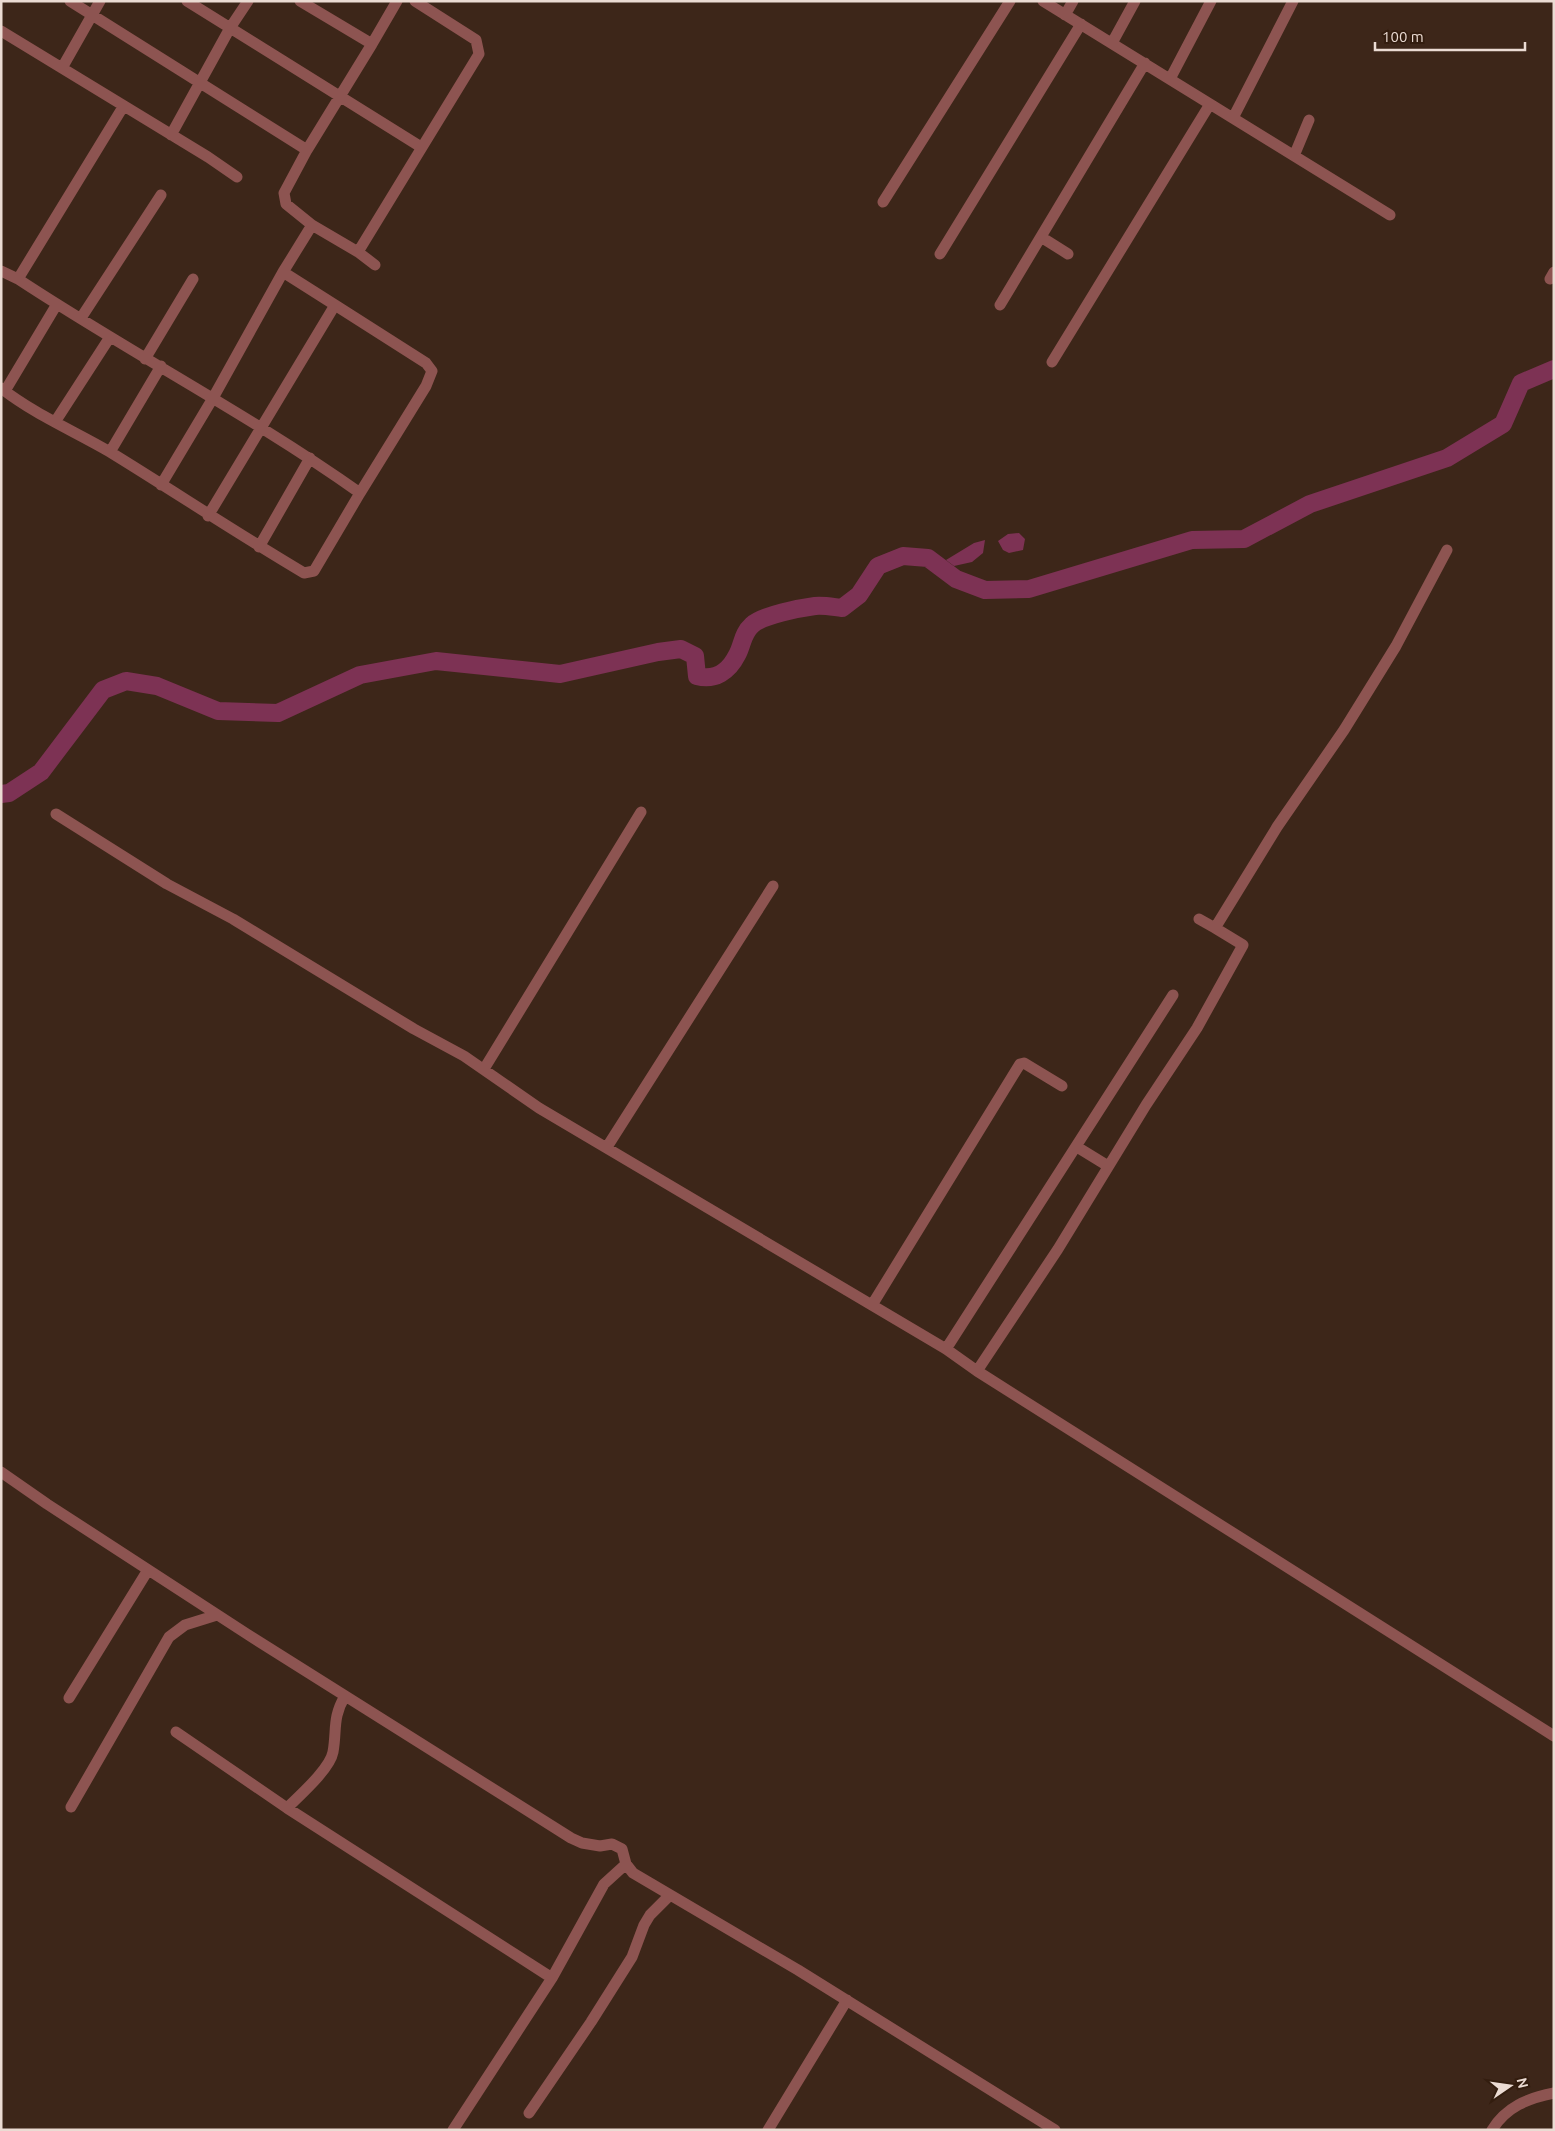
<svg xmlns="http://www.w3.org/2000/svg" width="1555" height="2131" font-family="Ubuntu,sans-serif">
<style>
.water{fill:#7d3254}
.lines{fill:none;stroke-linecap:round;stroke-linejoin:round}
.river{stroke:#7d3254;stroke-width:18}
.minor{stroke:#8d5451;stroke-width:11}
</style>
<rect width="100%" height="100%" fill="#3d2619"/>
<path class="water" d="M 1019,533 L 1025,539 L 1023,550 L 1009,553 L 1003,550 L 998,541 L 1008,534 Z
M 985,540 L 983,553 L 972,562 L 954,566 L 946,560 L 974,543 Z"/>
<g class="lines">
<path class="river" d="M 1,794 L 9,793 L 41,772 L 103,690 L 126,681 L 157,686 L 218,711 L 278,713 L 360,675 L 436,661 L 560,674 L 658,652 L 681,649 L 695,656 L 697,676 C 715,681 729,671 737,655 C 743,644 742,634 752,625 C 763,615 800,608 815,606 C 823,605 833,607 842,608 L 859,595 L 878,566 L 903,556 L 928,558 L 956,579 L 985,590 L 1029,589 L 1192,540 L 1244,539 L 1310,504 L 1447,458 L 1503,424 L 1521,383 L 1554,369"/>
<path class="minor" d="M 70,1 L 307,150
M 187,1 L 421,147
M 300,1 L 372,44 L 307,150 L 284,193 L 286,204 L 312,225 L 358,252 L 479,54 L 476,40 L 415,1
M 1043,1 L 1390,215
M 1065,15 L 1073,1
M 1,31 L 208,157 L 237,177
M 1112,43 L 1135,1
M 372,44 L 397,1
M 62,68 L 100,1
M 1170,79 L 1211,1
M 1233,118 L 1293,1
M 171,135 L 230,28 L 248,1
M 1294,156 L 1309,120
M 883,202 L 1010,1
M 1041,237 L 1068,254
M 358,252 L 375,265
M 940,254 L 1081,24
M 1,271 L 18,279 C 130,353 250,415 360,493 L 426,386 L 432,371 L 426,363 L 335,305
M 283,272 L 312,225
M 18,279 L 123,107
M 1550,279 L 1554,272
M 1000,305 L 1145,63
M 81,318 L 161,195
M 145,359 L 193,279
M 1052,362 L 1210,104
M 1,388 C 34,414 74,431 110,452 C 175,492 238,534 304,573 L 314,571 L 360,493
M 5,391 L 57,304
M 55,422 L 110,337
M 110,452 L 161,366
M 161,485 L 213,398 L 283,272 L 335,305 L 208,516
M 259,547 L 310,458
M 56,814 L 167,884 L 233,919 L 414,1029 L 464,1056 L 539,1108 L 946,1349 L 977,1371 L 1554,1736
M 1199,919 L 1215,928
M 484,1069 L 641,812
M 607,1147 L 773,886
M 1077,1147 L 1108,1166
M 872,1305 L 1020,1064 L 1024,1063 L 1062,1086
M 946,1349 L 1173,995
M 977,1371 L 1058,1249 L 1146,1105 L 1197,1028 L 1243,945 L 1215,928 L 1277,827 L 1344,730 L 1396,646 L 1447,550
M 1,1472 L 47,1504 L 247,1634 L 571,1838 L 582,1843 L 600,1846 L 612,1844 L 622,1849 L 626,1864 L 633,1873 L 798,1970 L 1055,2130
M 69,1698 L 148,1570
M 176,1732 L 287,1808 C 299,1796 330,1769 333,1752 C 337,1730 332,1718 345,1696
M 71,1807 L 169,1637 L 185,1625 L 217,1615
M 287,1808 L 552,1978
M 529,2113 L 591,2022 L 632,1957 L 644,1925 L 650,1915 L 670,1895
M 453,2130 L 552,1978 L 604,1884 L 626,1864
M 768,2130 L 847,2000
M 1492,2130 C 1506,2107 1528,2098 1554,2093"/>
</g>
<rect width="1555" height="2131" fill="none" stroke="#ebdbd3" stroke-width="5"/>
<g transform="translate(1510 2086) rotate(77)" stroke="#331d0f" stroke-width="4" paint-order="stroke">
<path d="M0-4L9 19L0 12L-9 19Z" fill="#ebdbd3"/>
<text y="-8" font-size="14" font-weight="bold" text-anchor="middle" fill="#ebdbd3">N</text>
</g>
<path d="M1375 42v8h150v-8" fill="none" stroke="#ebdbd3" stroke-width="2.5"/>
<text x="1382" y="42" font-size="15" fill="#ebdbd3" stroke="#331d0f" stroke-width="4" paint-order="stroke">100 m</text>
</svg>
